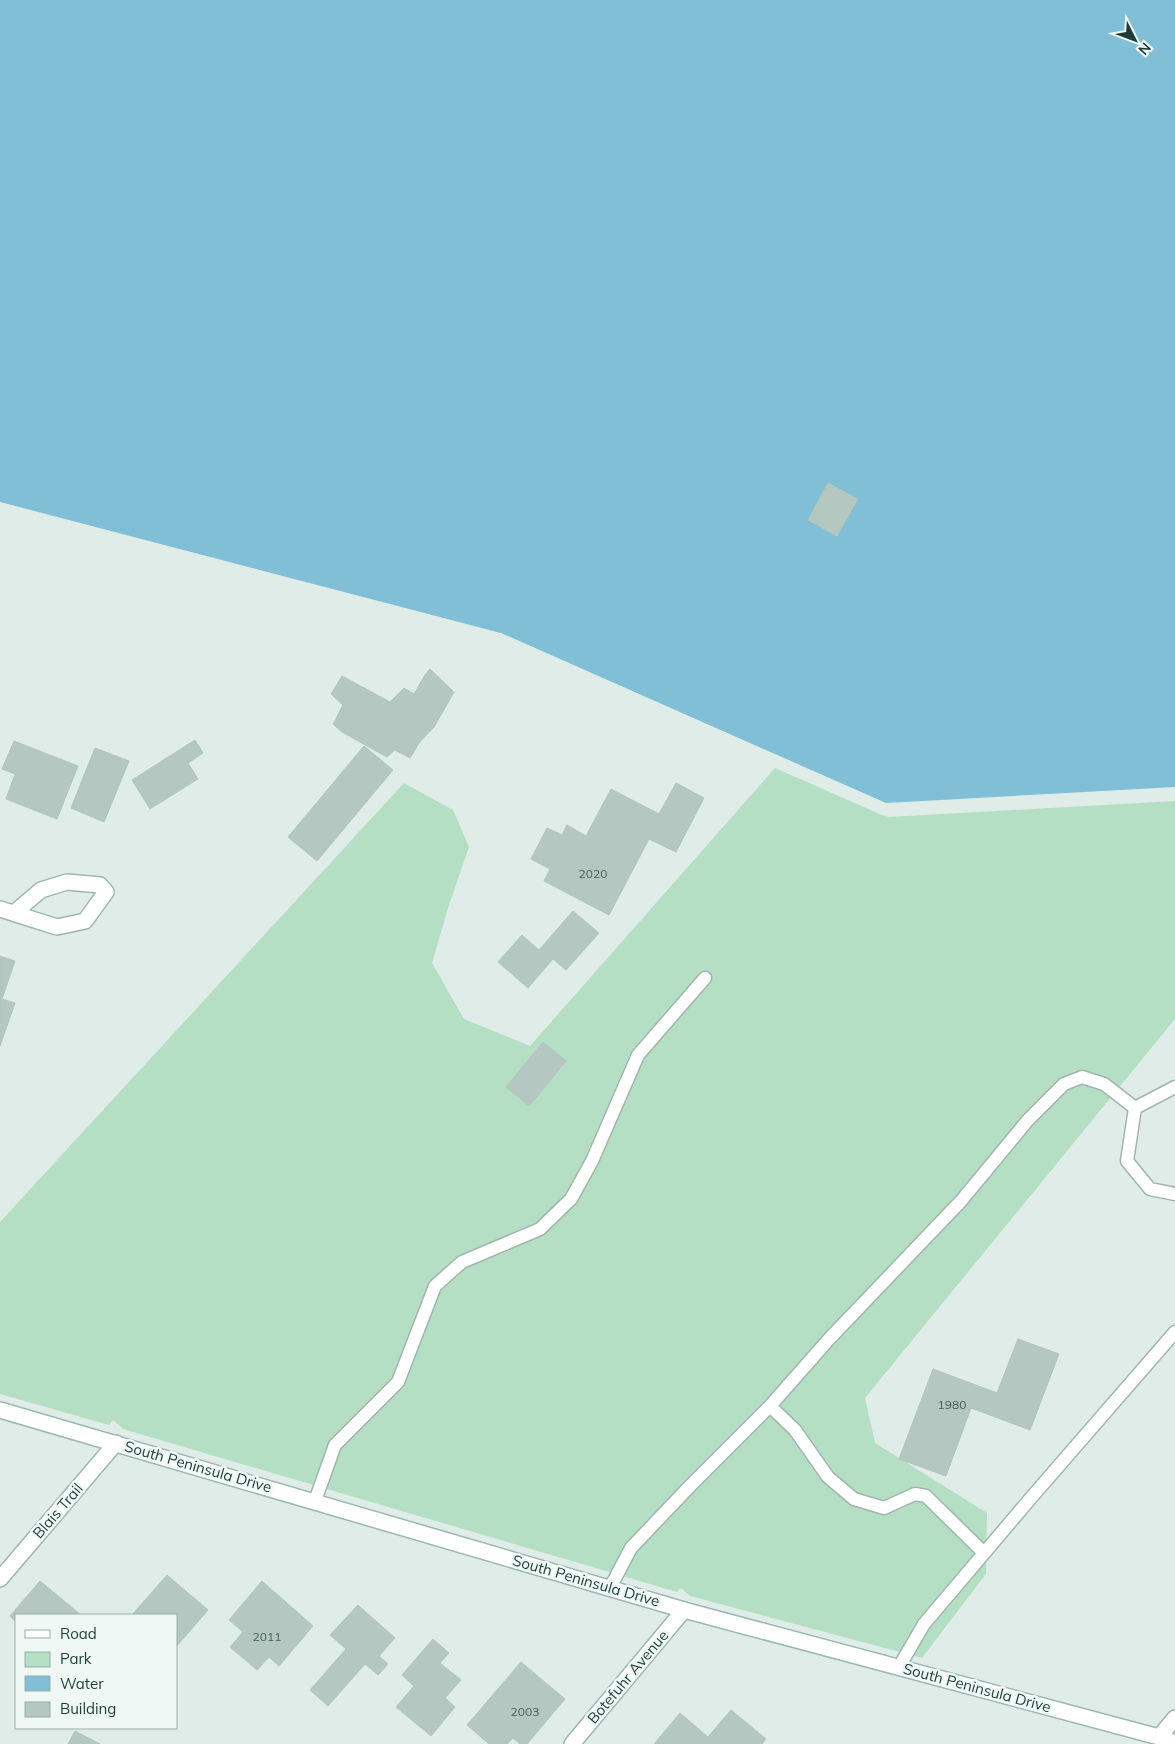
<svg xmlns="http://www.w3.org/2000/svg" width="1175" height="1744" font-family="Mulish,sans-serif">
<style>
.green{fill:#b5dfc5}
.water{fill:#81bfd7}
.building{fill:#b4c7c1;stroke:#b0c6bf}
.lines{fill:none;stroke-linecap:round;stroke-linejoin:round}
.lane-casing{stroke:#a1b4af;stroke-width:15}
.street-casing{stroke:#a1b4af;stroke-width:18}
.secondary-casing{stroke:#9cb8b2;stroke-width:18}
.lane{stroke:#fff;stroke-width:12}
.street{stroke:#fff;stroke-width:15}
.secondary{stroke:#fff;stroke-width:15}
.labels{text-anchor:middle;stroke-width:5;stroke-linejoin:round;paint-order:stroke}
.number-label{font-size:12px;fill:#44605a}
.street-label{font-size:15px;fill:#1e3d38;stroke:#eff8f5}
</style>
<rect width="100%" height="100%" fill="#dfece7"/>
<path class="green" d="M 775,768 L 882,815 L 889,817 L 1175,801 L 1175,1019 L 865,1398 L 875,1443 L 987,1513 L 986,1574 L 922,1658 L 690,1596 L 681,1588 L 677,1592 L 123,1429 L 113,1420 L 109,1425 L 0,1394 L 0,1222 L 404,783 L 453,810 L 469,847 L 449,905 L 432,963 L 464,1019 L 530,1046 Z"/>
<path class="water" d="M 0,0 L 1175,0 L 1175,787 L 886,803 L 501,633 L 0,502 Z"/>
<path class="building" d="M 828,483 L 858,499 L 837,536 L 808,520 Z
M 430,669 L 454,692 L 434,727 L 419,743 L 410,758 L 395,750 L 387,757 L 342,732 L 333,724 L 343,705 L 331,694 L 342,676 L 390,702 L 404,688 L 414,694 L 425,675 Z
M 195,740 L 203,753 L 188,763 L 198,779 L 150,809 L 132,780 Z
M 14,741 L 78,766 L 57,819 L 6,799 L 15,774 L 2,769 Z
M 364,746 L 393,770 L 317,861 L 288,837 Z
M 95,748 L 129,761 L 104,822 L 71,808 Z
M 676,783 L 704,798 L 676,852 L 649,839 L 609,915 L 544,881 L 550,869 L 531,859 L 547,828 L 562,835 L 567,825 L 586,836 L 611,789 L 659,814 Z
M 573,911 L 599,933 L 566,970 L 553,959 L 528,988 L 498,962 L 522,935 L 539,950 Z
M 0,956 L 15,961 L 2,999 L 15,1003 L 0,1046 Z
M 543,1042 L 566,1061 L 529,1106 L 506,1087 Z
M 1018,1339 L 1059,1354 L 1030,1430 L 971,1408 L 946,1476 L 899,1459 L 933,1369 L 997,1393 Z
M 167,1575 L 208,1610 L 176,1647 L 176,1615 L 132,1615 Z
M 40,1581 L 81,1615 L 16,1615 L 16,1622 L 10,1616 Z
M 262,1581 L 313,1626 L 279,1666 L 269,1657 L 257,1670 L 230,1647 L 243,1632 L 229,1620 Z
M 358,1605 L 395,1638 L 379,1656 L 388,1664 L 378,1675 L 365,1664 L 328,1706 L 310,1690 L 346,1649 L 330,1635 Z
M 433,1639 L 449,1653 L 440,1663 L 461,1680 L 445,1698 L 455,1707 L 431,1736 L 396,1707 L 414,1686 L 402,1675 Z
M 521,1662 L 565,1699 L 527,1744 L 520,1744 L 513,1738 L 507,1744 L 489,1744 L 467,1725 Z
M 731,1710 L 766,1739 L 762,1744 L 654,1744 L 680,1713 L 708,1737 Z
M 75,1731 L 100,1744 L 68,1744 Z"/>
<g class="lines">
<g class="lane-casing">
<path id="lane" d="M 1135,1108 L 1175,1087
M 770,1406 L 795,1430 L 828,1477 L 854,1499 L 884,1508 L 915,1494 L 926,1496 L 984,1553
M 315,1501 L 335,1445 L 398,1382 L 435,1286 L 462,1262 L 540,1229 L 571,1199 L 592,1161 L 638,1055 L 705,978
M 610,1588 L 631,1548 L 690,1486 L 770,1406 L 830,1338 L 961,1201 L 1028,1120 L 1064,1084 L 1082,1077 L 1104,1084 L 1135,1108 L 1127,1161 L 1150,1189 L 1175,1194
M 899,1667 L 924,1624 L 1030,1499 L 1175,1332"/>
</g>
<g class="street-casing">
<path id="street" d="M 0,909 L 57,927 L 85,921 L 106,892 L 100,885 L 67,882 L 41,890 L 14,913
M 0,1579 L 116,1443
M 1159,1737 L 1175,1718
M 572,1744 L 684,1610"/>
</g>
<g class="secondary-casing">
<path id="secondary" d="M 0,1410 L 684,1610 L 1159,1737 L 1175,1743"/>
</g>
<use href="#lane" class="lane"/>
<use href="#street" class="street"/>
<use href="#secondary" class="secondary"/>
</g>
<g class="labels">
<g class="number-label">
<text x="593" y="878">2020</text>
<text x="952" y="1409">1980</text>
<text x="267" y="1641">2011</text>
<text x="525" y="1716">2003</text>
</g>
<g class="street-label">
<text transform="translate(198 1467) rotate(16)" y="5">South Peninsula Drive</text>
<text transform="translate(58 1511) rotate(-49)" y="5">Blais Trail</text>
<text transform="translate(586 1581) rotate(16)" y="5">South Peninsula Drive</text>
<text transform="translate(628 1677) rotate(-50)" y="5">Botefuhr Avenue</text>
<text transform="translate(977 1688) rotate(15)" y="5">South Peninsula Drive</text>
</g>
</g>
<rect x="15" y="1614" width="162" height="115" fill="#eff8f5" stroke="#9bada9"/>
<rect x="25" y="1630" width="25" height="8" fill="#ffffff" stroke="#9bada9"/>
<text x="60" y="1639" font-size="15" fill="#1e3d38">Road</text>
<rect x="25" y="1652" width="25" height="15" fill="#b5dfc5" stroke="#9bada9"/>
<text x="60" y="1664" font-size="15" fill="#1e3d38">Park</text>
<rect x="25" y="1676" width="25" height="15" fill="#81bfd7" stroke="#9bada9"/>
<text x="60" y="1689" font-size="15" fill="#1e3d38">Water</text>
<rect x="25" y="1702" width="25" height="15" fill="#b4c7c1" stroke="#9bada9"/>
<text x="60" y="1714" font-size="15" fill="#1e3d38">Building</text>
<g transform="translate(1135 40) rotate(132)" stroke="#eff8f5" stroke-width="4" paint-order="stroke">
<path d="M0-4L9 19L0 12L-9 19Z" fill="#1e3d38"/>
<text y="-8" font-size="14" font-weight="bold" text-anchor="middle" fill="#1e3d38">N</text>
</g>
</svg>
